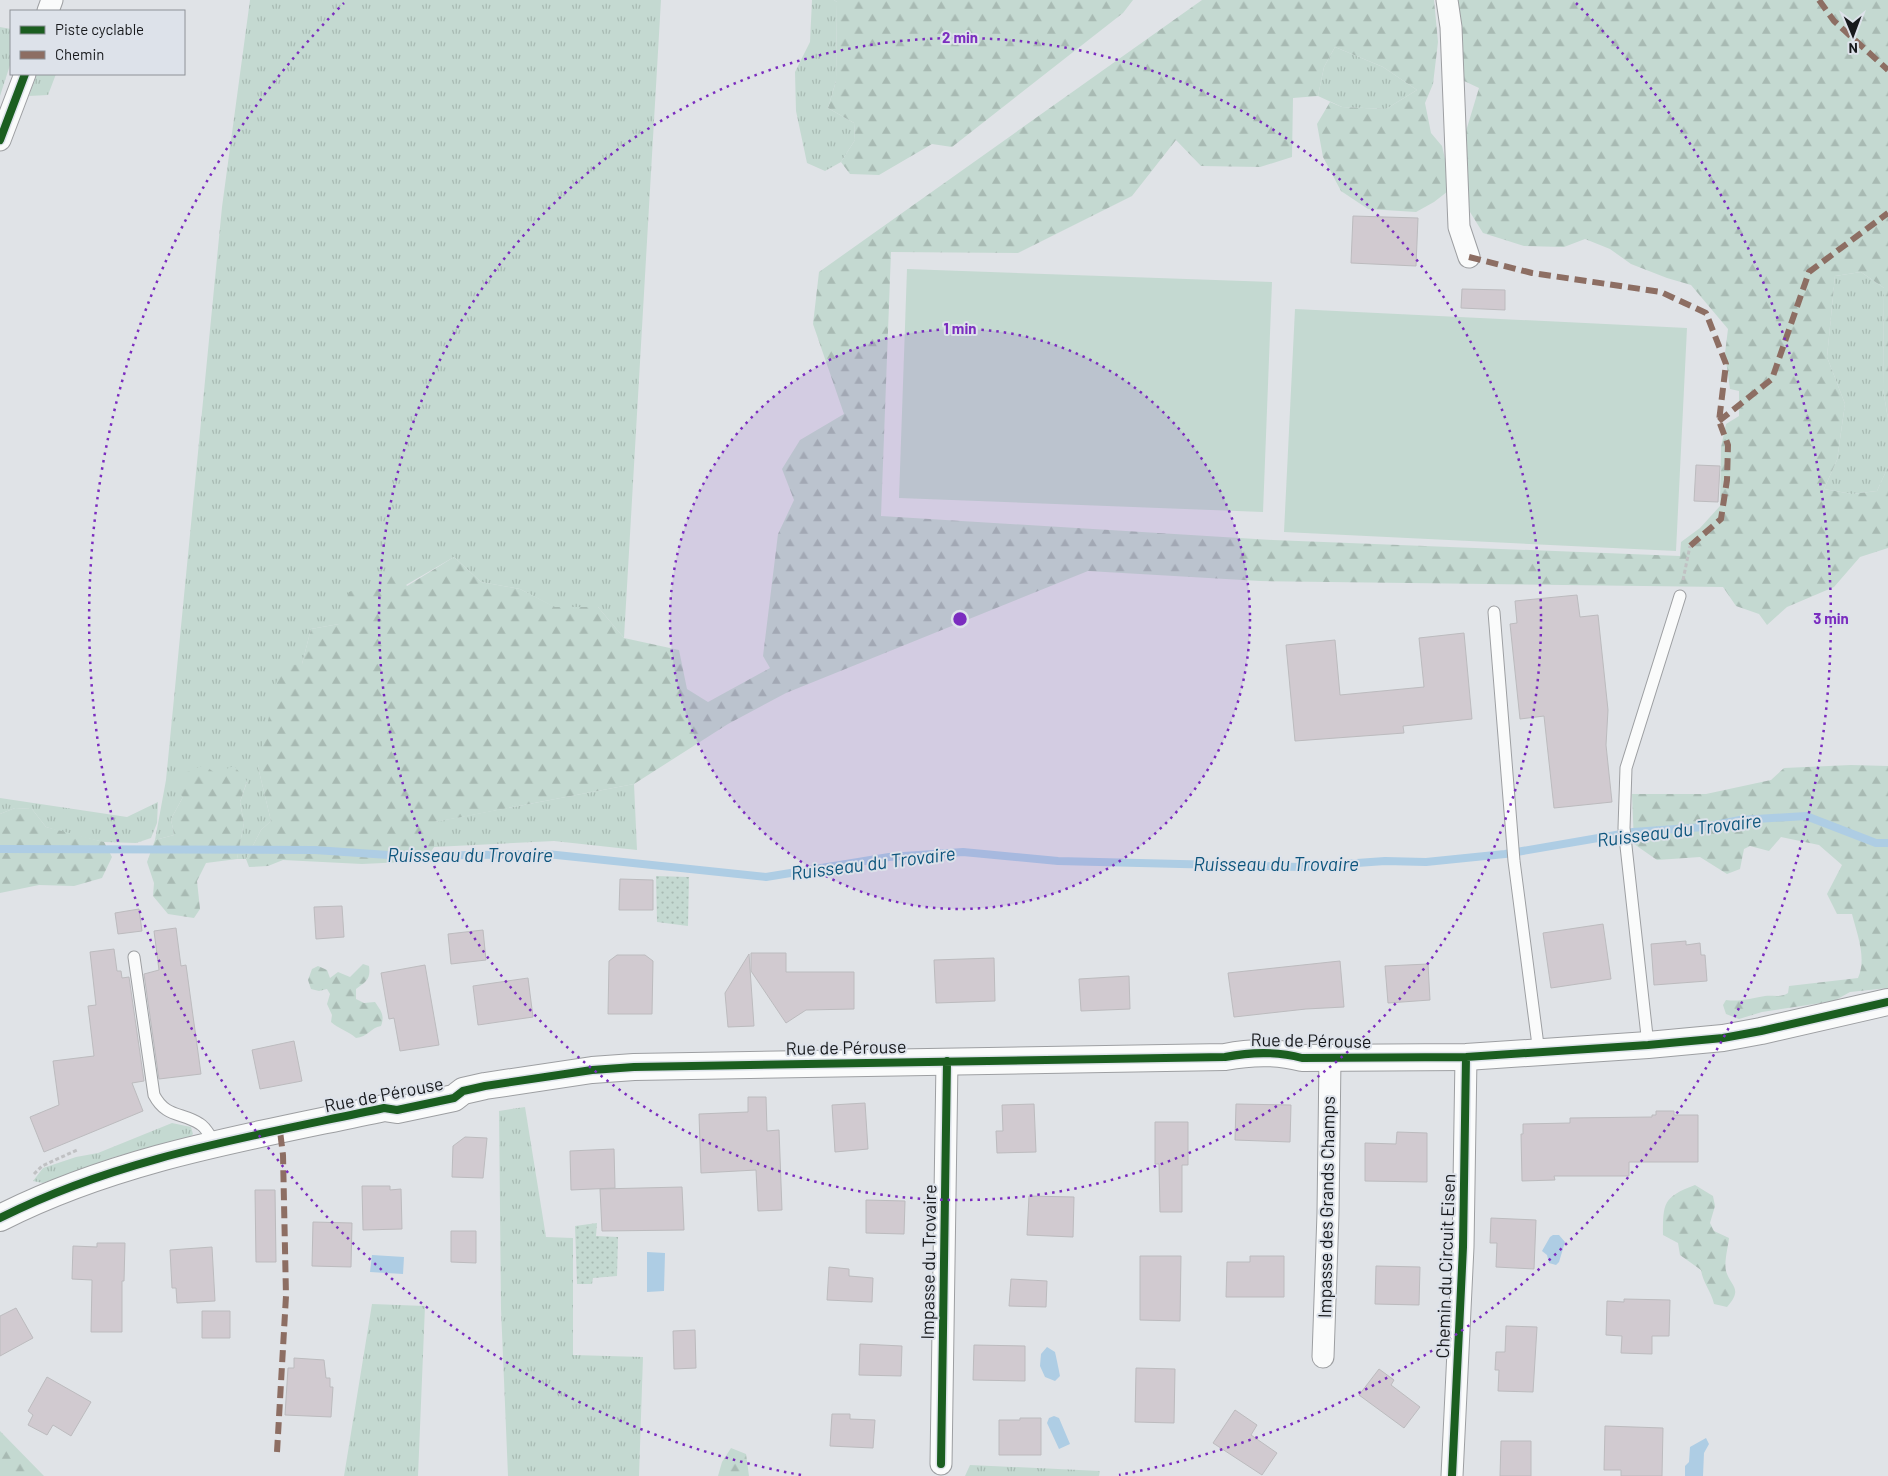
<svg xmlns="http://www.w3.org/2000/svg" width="1888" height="1476" font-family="Barlow,sans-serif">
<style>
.grass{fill:url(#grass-tufts)}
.forest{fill:url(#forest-firs)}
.park{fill:#c4d9d1}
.garden{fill:url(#garden-dots)}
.water{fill:#aecde4}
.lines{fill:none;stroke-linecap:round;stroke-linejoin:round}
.stream{stroke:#aecde4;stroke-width:8}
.building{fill:#d1cad0;stroke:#bcbbbe}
.service-casing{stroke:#9d9fa2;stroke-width:13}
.minor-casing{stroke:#9d9fa2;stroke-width:23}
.tertiary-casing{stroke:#9d9fa2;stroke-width:28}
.path{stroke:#c0c1c3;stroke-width:3;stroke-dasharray:4 2.5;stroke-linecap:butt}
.service{stroke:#fafbfb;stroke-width:11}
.minor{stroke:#fafbfb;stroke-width:21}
.tertiary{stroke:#fafbfb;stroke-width:26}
.quiet{stroke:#8d6e63;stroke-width:6;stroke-dasharray:12 6;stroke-linecap:butt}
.cycleway-casing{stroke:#dde2ea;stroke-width:11}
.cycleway{stroke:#1b5e20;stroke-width:8}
.ring{fill:none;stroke:#7b2cbf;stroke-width:2.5;stroke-dasharray:2.5 5}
.labels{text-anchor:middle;stroke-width:4;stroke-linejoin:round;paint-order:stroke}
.street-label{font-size:18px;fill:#17191c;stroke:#dde2ea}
.water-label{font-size:19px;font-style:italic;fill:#0d557d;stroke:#dde2ea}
.centre{fill:#7b2cbf;stroke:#dde2ea;stroke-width:2.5}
.ring-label{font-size:15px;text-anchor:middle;font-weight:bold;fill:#7b2cbf;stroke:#dde2ea;stroke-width:4;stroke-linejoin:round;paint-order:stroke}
</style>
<defs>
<pattern id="grass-tufts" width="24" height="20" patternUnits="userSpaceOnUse" patternTransform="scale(1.25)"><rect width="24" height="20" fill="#c4d9d1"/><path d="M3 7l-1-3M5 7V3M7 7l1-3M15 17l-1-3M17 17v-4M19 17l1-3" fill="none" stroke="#a8bab3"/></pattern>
<pattern id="forest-firs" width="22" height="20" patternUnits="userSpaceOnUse" patternTransform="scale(1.25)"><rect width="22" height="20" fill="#c4d9d1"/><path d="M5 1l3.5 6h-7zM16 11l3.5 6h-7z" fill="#a8bab3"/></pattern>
<pattern id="garden-dots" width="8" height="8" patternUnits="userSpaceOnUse" patternTransform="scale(1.25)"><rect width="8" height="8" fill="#c4d9d1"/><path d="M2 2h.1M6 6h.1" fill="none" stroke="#a8bab3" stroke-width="1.8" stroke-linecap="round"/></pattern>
</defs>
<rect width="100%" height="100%" fill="#e0e3e7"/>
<path class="grass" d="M 250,0 L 661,0 L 624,638 L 598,607 L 554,607 L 520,589 L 481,582 L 454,557 L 339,624 L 311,629 L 302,664 L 258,767 L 271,821 L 261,830 L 246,859 L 237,859 L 244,823 L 240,802 L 247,782 L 183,797 L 171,819 L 174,835 L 155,840 L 166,780 L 222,207 Z
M 812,0 L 834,0 L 837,2 L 836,81 L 828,108 L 854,123 L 855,140 L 841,162 L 825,171 L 807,163 L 796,111 L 795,72 L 810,42 Z
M 0,27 L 11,29 L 11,62 L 0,96 Z
M 1335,47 L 1383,67 L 1417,90 L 1386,109 L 1342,107 L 1318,96 L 1324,67 Z
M 37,74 L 56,74 L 48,95 L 29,96 Z
M 1861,272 L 1884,288 L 1883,389 L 1888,419 L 1888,467 L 1877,491 L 1852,494 L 1824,489 L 1837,460 L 1845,404 L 1827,357 L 1835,276 Z
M 634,784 L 637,850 L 554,841 L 434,847 L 434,822 Z
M 0,798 L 127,817 L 158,802 L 157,823 L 151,838 L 136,843 L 104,842 L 69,834 L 46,827 L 32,809 L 15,808 L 0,814 Z
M 525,1107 L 546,1237 L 573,1238 L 573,1355 L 643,1357 L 639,1476 L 508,1476 L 501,1309 L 499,1111 Z
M 172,1123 L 191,1127 L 193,1134 L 189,1138 L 114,1157 L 43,1183 L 33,1181 L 43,1168 L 76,1157 L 98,1153 Z
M 372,1304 L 425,1306 L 418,1476 L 344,1476 Z
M 970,1465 L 1100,1471 L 1099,1476 L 965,1476 Z"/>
<path class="forest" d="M 834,0 L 1133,0 L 1123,13 L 952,147 L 932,144 L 879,175 L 850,174 L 841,162 L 855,140 L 854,123 L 828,108 L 836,81 L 837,2 Z
M 1202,0 L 1434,0 L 1438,42 L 1433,84 L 1425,103 L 1431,133 L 1442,146 L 1452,188 L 1434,202 L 1416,212 L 1368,209 L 1341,191 L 1323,157 L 1317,124 L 1330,102 L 1342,107 L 1386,109 L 1417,90 L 1383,67 L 1335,47 L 1324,67 L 1318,96 L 1293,98 L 1292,157 L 1260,167 L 1201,166 L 1176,140 L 1132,196 L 1018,253 L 891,252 L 881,516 L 1273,540 L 1680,556 L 1681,542 L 1700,528 L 1720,506 L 1721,447 L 1726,424 L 1739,416 L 1739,391 L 1730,389 L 1725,353 L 1728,329 L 1691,285 L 1667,278 L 1631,264 L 1610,249 L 1585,239 L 1564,247 L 1524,246 L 1483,233 L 1470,212 L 1463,141 L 1479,88 L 1462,80 L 1457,0 L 1888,0 L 1888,419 L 1883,389 L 1884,288 L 1861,272 L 1835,276 L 1827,357 L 1845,404 L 1837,460 L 1824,489 L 1852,494 L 1877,491 L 1888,467 L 1888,548 L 1860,557 L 1834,587 L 1787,607 L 1767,625 L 1759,614 L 1736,606 L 1723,587 L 1260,581 L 1088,571 L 786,693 L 728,724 L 634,784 L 435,822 L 434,847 L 425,861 L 362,864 L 283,860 L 268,866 L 249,867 L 246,859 L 261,830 L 271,821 L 258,767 L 280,666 L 302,664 L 311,629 L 339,624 L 349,592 L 398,573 L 407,586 L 454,557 L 481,582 L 520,589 L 555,607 L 598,607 L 624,638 L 679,650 L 687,689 L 708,702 L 770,668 L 763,656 L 778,534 L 794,500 L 782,469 L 800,440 L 844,414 L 813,324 L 819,272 Z
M 204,765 L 215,773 L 234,766 L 247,781 L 240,802 L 244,823 L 237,859 L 206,863 L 197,881 L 200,909 L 194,918 L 168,914 L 153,896 L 154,883 L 147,862 L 155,840 L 174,835 L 171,819 L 183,797 L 174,788 L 187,772 Z
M 1851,765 L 1888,766 L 1888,988 L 1850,992 L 1834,1001 L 1762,1012 L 1739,1019 L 1726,1014 L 1723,1005 L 1726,1000 C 1741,1002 1751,998 1765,996 C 1774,995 1780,998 1788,993 L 1789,986 L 1858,978 C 1867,958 1857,934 1852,914 L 1837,914 L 1827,894 L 1842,865 L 1819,845 L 1781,837 L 1769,851 L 1750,846 L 1744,849 L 1740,869 L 1727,874 L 1700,857 L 1657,860 L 1634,844 L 1632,794 L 1706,794 L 1771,780 L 1784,768 Z
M 15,808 L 32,809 L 46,827 L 104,842 L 112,857 L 102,878 L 74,886 L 39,885 L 0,893 L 0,814 Z
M 363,964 L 369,966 C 371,979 366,982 356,989 L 356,999 L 364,1003 L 375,1002 C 381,1011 385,1015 381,1026 C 370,1028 368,1037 356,1038 C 348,1031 339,1029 331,1022 L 332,1015 L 327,1004 L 330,994 L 327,989 L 319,991 L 311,989 L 308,980 L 312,969 L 318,966 L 327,970 L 330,978 L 338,972 L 350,977 Z
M 1695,1185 L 1713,1196 L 1715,1206 L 1710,1223 L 1714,1231 L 1729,1238 C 1728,1247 1724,1262 1726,1271 C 1730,1286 1744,1288 1727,1307 L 1714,1304 C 1711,1291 1703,1283 1701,1270 L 1680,1255 L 1678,1243 L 1663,1235 C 1663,1203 1663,1197 1695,1185 Z
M 0,1431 L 44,1476 L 0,1476 Z
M 731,1448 L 746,1454 L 749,1476 L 718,1476 L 722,1462 Z"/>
<path class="park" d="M 907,269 L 1272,282 L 1263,512 L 899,498 Z
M 1295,309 L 1687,328 L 1676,551 L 1284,532 Z"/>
<path class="garden" d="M 656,876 L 689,877 L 688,926 L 657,922 Z
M 597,1223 L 596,1236 L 618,1237 L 617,1276 L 593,1278 L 592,1284 L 577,1284 L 575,1226 Z"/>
<path class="water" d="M 1553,1235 L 1559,1235 L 1565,1242 L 1559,1262 L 1556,1265 L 1549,1263 L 1547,1255 L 1542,1251 L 1550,1237 Z
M 647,1252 L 665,1253 L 664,1291 L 647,1292 Z
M 372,1255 L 404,1257 L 403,1274 L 370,1272 Z
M 1047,1347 L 1055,1352 C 1056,1356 1060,1375 1060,1376 L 1055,1381 L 1045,1377 L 1040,1366 L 1041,1354 Z
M 1054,1416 L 1059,1418 L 1070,1444 L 1059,1449 L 1047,1423 L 1049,1418 Z
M 1706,1438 L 1709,1444 L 1704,1453 L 1703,1476 L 1685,1476 L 1685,1466 L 1689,1462 L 1690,1447 Z"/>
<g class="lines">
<path class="stream" d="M 0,849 L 315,850 L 403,856 L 547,854 L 766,877 L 889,857 L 963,852 L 1058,861 L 1300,867 L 1385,861 L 1426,862 L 1505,854 L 1633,832 L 1704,827 L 1740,820 L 1806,816 L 1876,843 L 1888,843"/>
</g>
<path class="building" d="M 1353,216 L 1418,218 L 1416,266 L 1351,263 Z
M 1462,289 L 1505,290 L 1505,310 L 1461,308 Z
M 1696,465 L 1720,466 L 1718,502 L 1694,501 Z
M 1577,595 L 1580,617 L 1598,615 L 1608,710 L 1606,745 L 1612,802 L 1554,808 L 1544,716 L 1520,719 L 1510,624 L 1517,623 L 1515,601 Z
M 1464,633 L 1472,719 L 1403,726 L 1404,733 L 1295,741 L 1286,645 L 1335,640 L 1340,695 L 1424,687 L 1419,638 Z
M 620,879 L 653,880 L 653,910 L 619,910 Z
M 342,906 L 344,937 L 316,939 L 314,907 Z
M 139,909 L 142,931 L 118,934 L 115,913 Z
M 1603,924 L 1611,979 L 1551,988 L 1543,933 Z
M 176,928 L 181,966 L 186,965 L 201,1074 L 159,1079 L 144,974 L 159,970 L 154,931 Z
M 483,930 L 486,960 L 451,964 L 448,934 Z
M 1686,941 L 1686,945 L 1700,943 L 1701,955 L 1705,955 L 1707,981 L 1654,985 L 1651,944 Z
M 114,949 L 117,971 L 121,971 L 122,978 L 129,977 L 144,1081 L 132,1083 L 143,1111 L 44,1152 L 30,1117 L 59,1105 L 53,1061 L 94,1056 L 88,1006 L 96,1005 L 90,952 Z
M 751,953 L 786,953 L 786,972 L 854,972 L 854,1009 L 806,1010 L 786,1023 L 751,971 Z
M 749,954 L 754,1026 L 728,1027 L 725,993 Z
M 617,955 L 645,955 L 653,961 L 652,1014 L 608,1014 L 609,961 Z
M 994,958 L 995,1001 L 936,1003 L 934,960 Z
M 1340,961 L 1344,1007 L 1306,1009 L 1234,1017 L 1228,973 Z
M 1428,964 L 1430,1000 L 1388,1003 L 1385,966 Z
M 425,965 L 439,1045 L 400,1051 L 394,1018 L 389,1019 L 381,973 Z
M 1129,976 L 1130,1009 L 1081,1011 L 1079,979 Z
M 528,978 L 533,1017 L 478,1025 L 473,986 Z
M 294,1041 L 302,1081 L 260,1089 L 252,1050 Z
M 748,1097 L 766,1097 L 767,1131 L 779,1130 L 782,1210 L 758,1211 L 756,1170 L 701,1173 L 699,1114 L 748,1112 Z
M 865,1103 L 868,1149 L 835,1152 L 832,1105 Z
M 1034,1104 L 1036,1152 L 997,1153 L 996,1131 L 1003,1131 L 1002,1105 Z
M 1236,1104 L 1291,1105 L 1290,1142 L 1235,1140 Z
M 1656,1111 L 1674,1111 L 1674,1115 L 1698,1115 L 1698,1162 L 1629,1162 L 1629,1176 L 1554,1176 L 1555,1180 L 1522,1181 L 1521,1134 L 1523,1134 L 1523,1124 L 1570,1123 L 1570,1118 L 1652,1117 L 1652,1115 L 1656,1115 Z
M 1155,1122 L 1188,1122 L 1188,1165 L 1182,1165 L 1182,1212 L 1160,1212 L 1159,1164 L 1155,1164 Z
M 1397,1132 L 1427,1133 L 1427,1182 L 1365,1181 L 1365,1143 L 1396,1144 Z
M 465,1137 L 487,1138 L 483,1178 L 452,1177 L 453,1146 Z
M 614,1149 L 615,1188 L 571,1190 L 570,1151 Z
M 362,1186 L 390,1186 L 390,1190 L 401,1189 L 402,1229 L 363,1230 Z
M 682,1187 L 684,1230 L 602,1231 L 600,1189 Z
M 255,1190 L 275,1190 L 276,1262 L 256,1262 Z
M 1029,1196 L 1074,1197 L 1073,1237 L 1027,1235 Z
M 866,1200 L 905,1201 L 904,1234 L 866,1233 Z
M 1491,1218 L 1536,1220 L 1534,1269 L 1496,1267 L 1497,1243 L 1490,1243 Z
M 313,1222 L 352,1223 L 351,1267 L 312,1266 Z
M 451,1231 L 476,1231 L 476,1263 L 451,1262 Z
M 97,1243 L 125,1243 L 124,1281 L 122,1281 L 122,1332 L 91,1332 L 92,1280 L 72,1279 L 73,1246 L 97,1247 Z
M 212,1247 L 215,1301 L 177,1303 L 176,1288 L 172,1288 L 170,1250 Z
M 1140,1256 L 1181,1256 L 1180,1321 L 1140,1320 Z
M 1250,1256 L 1284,1256 L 1284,1297 L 1226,1297 L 1227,1262 L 1250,1262 Z
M 1376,1266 L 1420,1267 L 1419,1305 L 1375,1304 Z
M 829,1267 L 849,1269 L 849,1276 L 873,1278 L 872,1302 L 827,1300 Z
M 1011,1279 L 1047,1281 L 1046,1307 L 1009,1306 Z
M 1624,1299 L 1670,1300 L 1669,1336 L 1652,1336 L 1652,1354 L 1621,1353 L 1622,1336 L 1606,1335 L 1607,1301 L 1624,1302 Z
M 16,1308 L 33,1338 L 0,1356 L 0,1316 Z
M 202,1311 L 230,1311 L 230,1338 L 202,1338 Z
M 1506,1326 L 1537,1327 L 1533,1392 L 1498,1391 L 1499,1370 L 1495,1370 L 1496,1352 L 1505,1352 Z
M 695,1330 L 696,1368 L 674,1369 L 673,1331 Z
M 860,1344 L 902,1346 L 901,1376 L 859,1375 Z
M 974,1345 L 1025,1346 L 1025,1381 L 973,1380 Z
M 294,1358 L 324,1360 L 326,1378 L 330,1378 L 330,1387 L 333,1387 L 331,1417 L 285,1415 L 288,1368 L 294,1368 Z
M 1136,1368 L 1175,1369 L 1174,1423 L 1135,1422 Z
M 1379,1369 L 1394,1380 L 1391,1385 L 1420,1407 L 1404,1428 L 1359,1395 Z
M 47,1377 L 91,1402 L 71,1436 L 53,1425 L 47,1435 L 28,1425 L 33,1415 L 28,1411 Z
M 1235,1410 L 1257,1425 L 1251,1435 L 1277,1453 L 1262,1475 L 1213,1443 Z
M 832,1414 L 850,1414 L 850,1419 L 875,1420 L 873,1448 L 830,1446 Z
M 1020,1418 L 1041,1418 L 1041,1455 L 999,1455 L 999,1420 L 1020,1420 Z
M 1605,1426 L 1663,1428 L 1662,1476 L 1621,1476 L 1621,1470 L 1604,1470 Z
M 1501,1441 L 1531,1441 L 1531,1476 L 1500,1476 Z"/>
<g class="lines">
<g class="service-casing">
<path id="service" d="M 1494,612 L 1514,861 L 1539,1053
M 134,957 L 154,1095 C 166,1118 182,1112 200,1124 C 206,1127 211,1138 215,1143
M 1648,1045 L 1624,828 L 1626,768 L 1680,596"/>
</g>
<g class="minor-casing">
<path id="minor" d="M 1447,0 L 1451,27 L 1459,227 L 1469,257
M 48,11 L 52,0
M 0,140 L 25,74
M 1323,1357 L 1328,1213 L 1330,1058
M 941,1464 L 947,1061
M 1452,1476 L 1463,1247 L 1466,1057"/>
</g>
<g class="tertiary-casing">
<path id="tertiary" d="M 0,1218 C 120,1157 254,1136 384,1108 L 397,1110 L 454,1098 L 463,1091 L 485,1086 L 592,1070 L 634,1067 L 1225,1057 C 1251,1052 1276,1051 1302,1058 L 1466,1057 L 1648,1045 L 1723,1038 L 1761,1031 L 1888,1002"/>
</g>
<path class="path" d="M 1683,580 L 1690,546
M 34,1174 L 42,1166 L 77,1150"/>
<use href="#service" class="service"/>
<use href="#minor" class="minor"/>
<use href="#tertiary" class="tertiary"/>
<path class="quiet" d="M 1819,0 L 1834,21 L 1888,70
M 1469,257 L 1532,273 L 1661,292 L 1706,313 L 1726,364 L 1719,421 L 1728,445 L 1727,480 L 1721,519 L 1690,546
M 1719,421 L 1772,379 L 1809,272 L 1888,213
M 277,1452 L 286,1296 L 283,1155 L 280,1131"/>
<g class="cycleway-casing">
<path id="cycleway" d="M 0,140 L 25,74
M 0,1218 C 120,1157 254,1136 384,1108 L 397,1110 L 454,1098 L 463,1091 L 485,1086 L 592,1070 L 634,1067 L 1225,1057 C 1251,1052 1276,1051 1302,1058 L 1466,1057 L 1648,1045 L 1723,1038 L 1761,1031 L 1888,1002
M 941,1464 L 947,1061
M 1452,1476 L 1463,1247 L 1466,1057"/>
</g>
<use href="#cycleway" class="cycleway"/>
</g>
<circle cx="960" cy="619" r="290" fill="#7b2cbf" fill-opacity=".12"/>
<g class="ring">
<circle cx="960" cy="619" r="290"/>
<circle cx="960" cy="619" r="581"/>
<path d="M801 1475A871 871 0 0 1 344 3M1576 3A871 871 0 0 1 1119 1475"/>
</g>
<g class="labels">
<g class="street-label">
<text transform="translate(1311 1041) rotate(1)" y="6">Rue de Pérouse</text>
<text transform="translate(846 1048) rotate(-1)" y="6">Rue de Pérouse</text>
<text transform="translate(384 1095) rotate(-11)" y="6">Rue de Pérouse</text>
<text transform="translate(1327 1207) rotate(-89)" y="6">Impasse des Grands Champs</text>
<text transform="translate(929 1262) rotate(-89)" y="6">Impasse du Trovaire</text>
<text transform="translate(1446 1266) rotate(-88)" y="6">Chemin du Circuit Eisen</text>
</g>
<g class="water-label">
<text transform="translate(1679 830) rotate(-7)" y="7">Ruisseau du Trovaire</text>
<text x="470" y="862">Ruisseau du Trovaire</text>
<text transform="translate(873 863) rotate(-7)" y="7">Ruisseau du Trovaire</text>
<text x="1276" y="871">Ruisseau du Trovaire</text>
</g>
</g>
<circle cx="960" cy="619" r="8" class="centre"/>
<g class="ring-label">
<text x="960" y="43">2 min</text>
<text x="960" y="334">1 min</text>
<text x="1831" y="624">3 min</text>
</g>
<rect x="10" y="10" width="175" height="65" fill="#dde2ea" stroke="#8e9298"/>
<rect x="20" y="26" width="25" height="8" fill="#1b5e20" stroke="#8e9298"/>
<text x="55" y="35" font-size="15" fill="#17191c">Piste cyclable</text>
<rect x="20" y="51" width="25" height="8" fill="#8d6e63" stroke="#8e9298"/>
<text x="55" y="60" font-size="15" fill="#17191c">Chemin</text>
<g transform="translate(1853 35) rotate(179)" stroke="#dde2ea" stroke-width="4" paint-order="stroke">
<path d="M0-4L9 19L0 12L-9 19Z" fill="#17191c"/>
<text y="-8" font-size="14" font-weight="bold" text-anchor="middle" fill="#17191c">N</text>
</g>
</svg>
